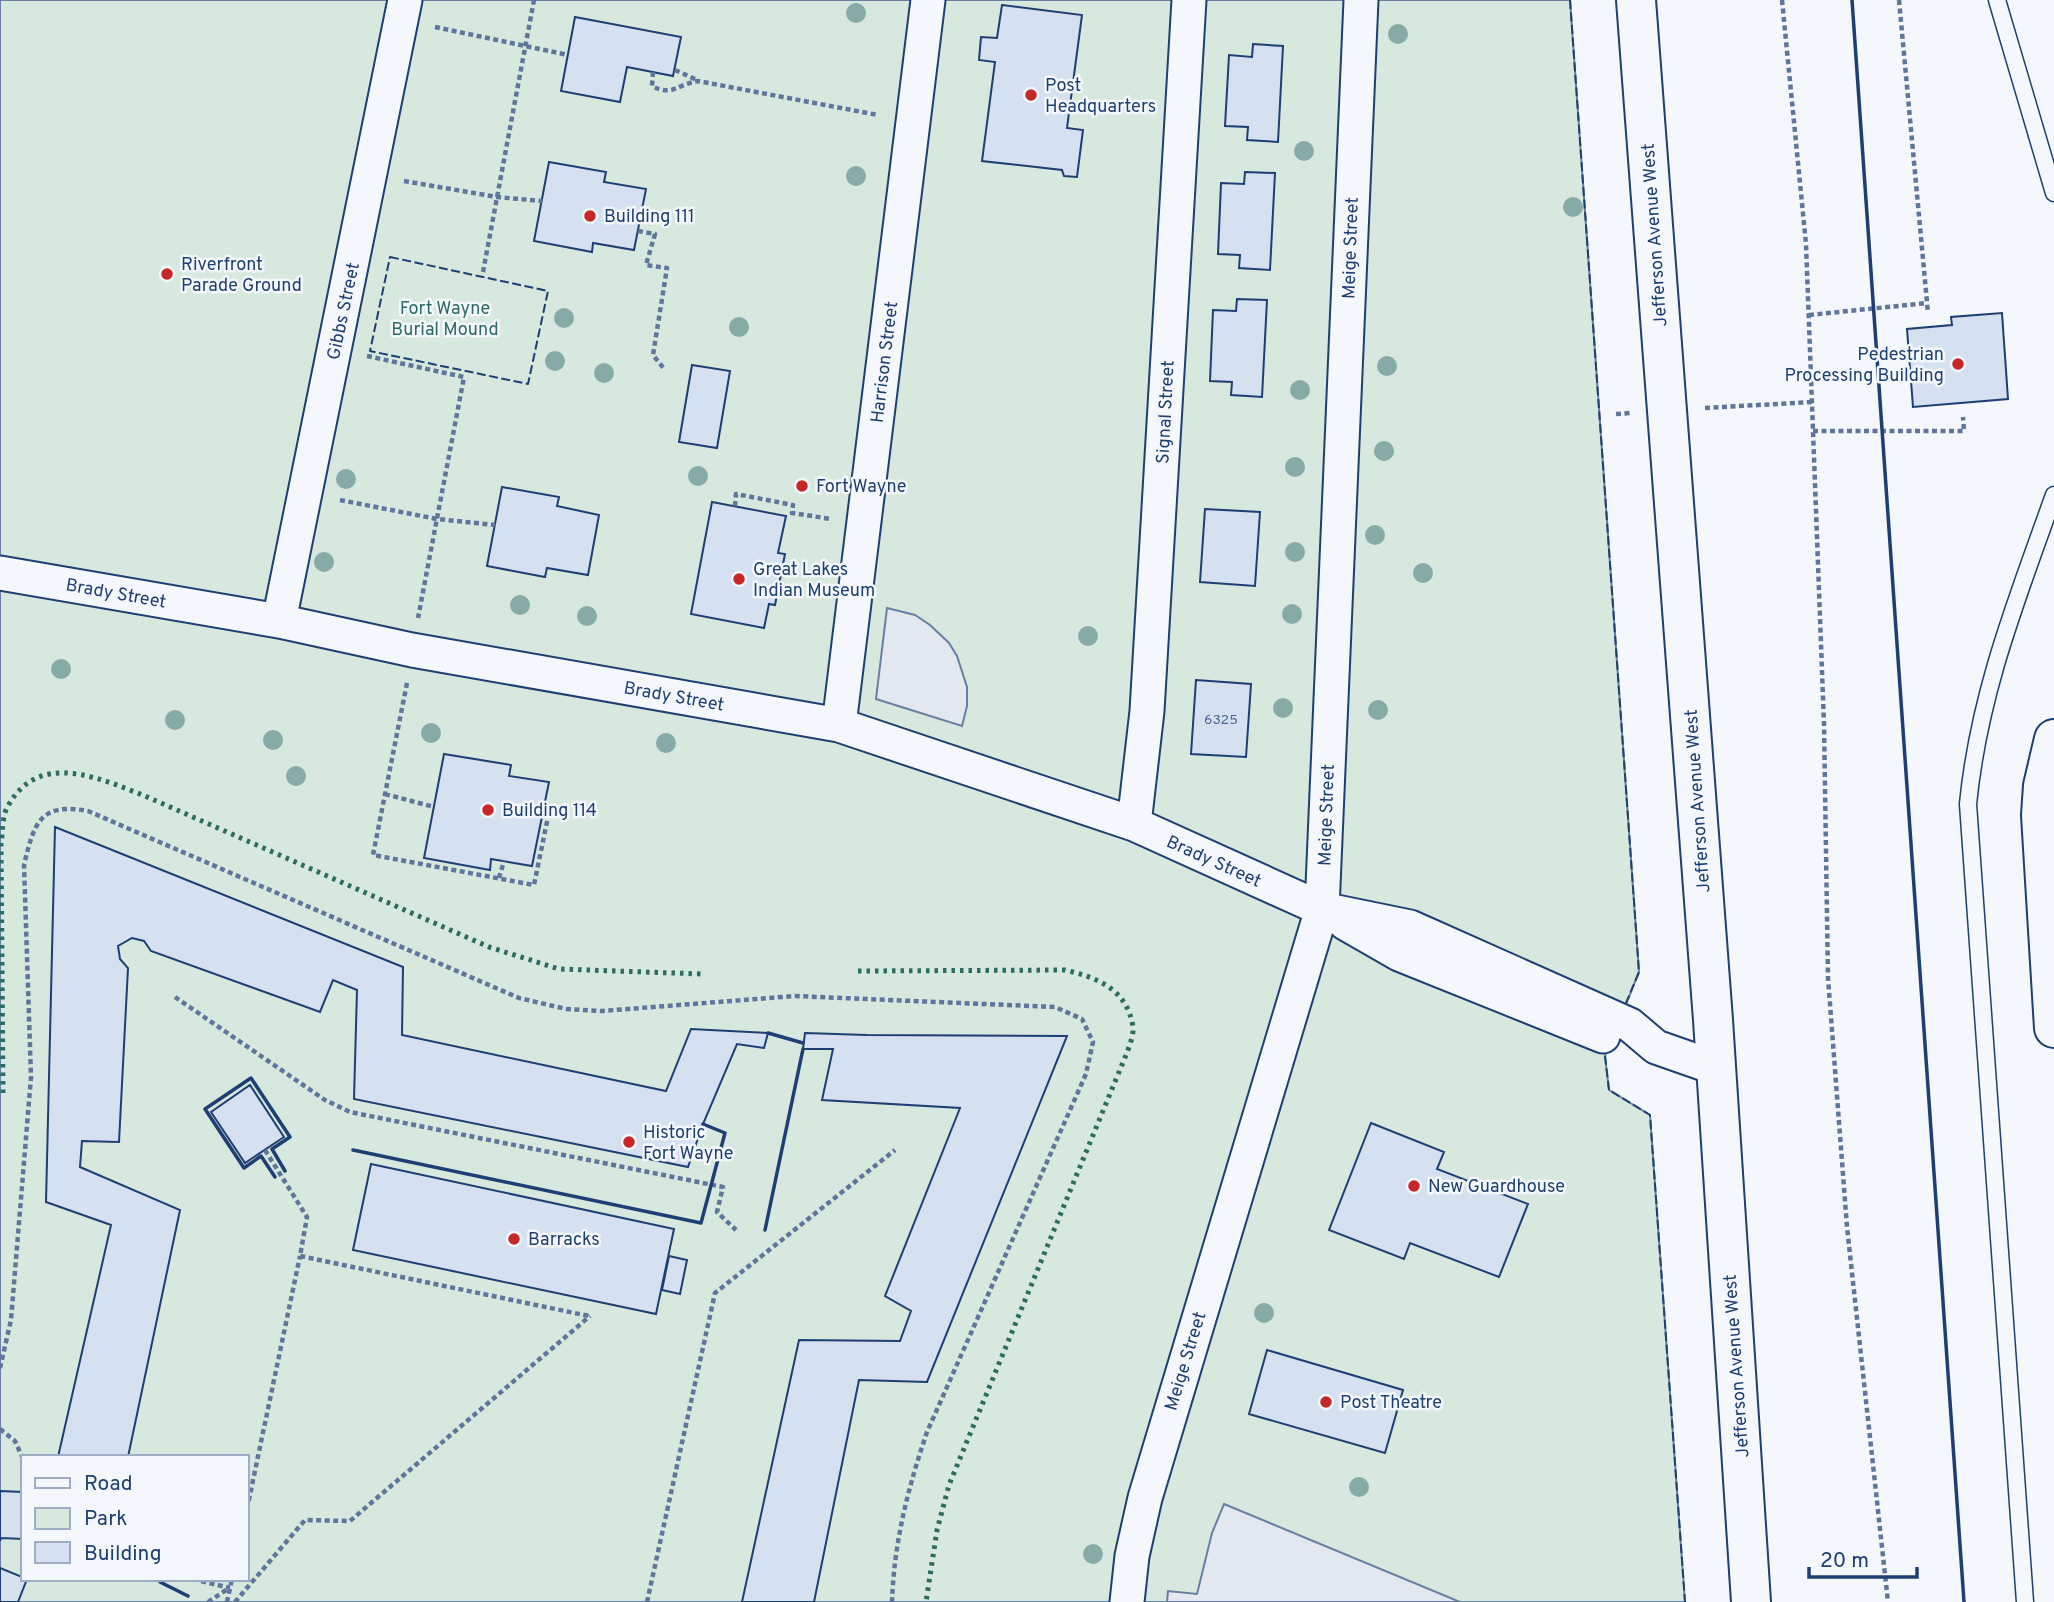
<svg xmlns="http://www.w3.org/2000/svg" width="2054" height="1602" font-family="Overpass,sans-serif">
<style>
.green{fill:#d7e8df;stroke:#687fa3;stroke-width:2;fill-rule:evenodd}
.parking{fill:#e3e8f0;stroke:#687fa3;stroke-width:2}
.building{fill:#d5e0f0;stroke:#1d3f73;stroke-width:2}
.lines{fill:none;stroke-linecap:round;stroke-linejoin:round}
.service-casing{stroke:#1d3f73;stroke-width:19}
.minor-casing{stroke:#1d3f73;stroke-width:37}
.secondary-casing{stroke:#1d3f73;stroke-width:42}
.motorway-casing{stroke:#1d3f73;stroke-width:42}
.path{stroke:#5e769c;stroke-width:4.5;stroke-dasharray:5 3.5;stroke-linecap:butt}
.service{stroke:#f4f7fb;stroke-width:16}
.minor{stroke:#f4f7fb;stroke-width:33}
.secondary{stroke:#f4f7fb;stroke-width:38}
.motorway{stroke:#f4f7fb;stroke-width:38}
.hedge{stroke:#2c6c60;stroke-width:5;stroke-dasharray:3.5 5;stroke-linecap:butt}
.fence{stroke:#1d3f73;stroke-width:2;stroke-dasharray:9 3.5;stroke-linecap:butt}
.wall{stroke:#1d3f73;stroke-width:3.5}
.tree{fill:#86aba6}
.poi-dot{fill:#c62828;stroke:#f4f7fb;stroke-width:2.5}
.labels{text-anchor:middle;stroke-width:5;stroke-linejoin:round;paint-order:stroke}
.number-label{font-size:14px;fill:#4b6792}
.poi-label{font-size:18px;fill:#1d3f73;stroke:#f4f7fb;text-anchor:start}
.street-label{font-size:18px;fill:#1d3f73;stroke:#f4f7fb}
.park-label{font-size:18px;fill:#2c6c60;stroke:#f4f7fb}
</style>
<rect width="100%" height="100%" fill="#f4f7fb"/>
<path class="green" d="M 0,0 L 1570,0 L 1639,972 L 1605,1056 L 1609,1090 L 1650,1115 L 1685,1602 L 0,1602 ZM 23,1457 L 247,1457 L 247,1579 L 23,1579 Z"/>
<path class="parking" d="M 887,608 L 915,615 L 930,625 L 949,643 L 957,656 L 967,687 L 967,706 L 962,726 L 876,699 Z
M 1224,1504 L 1460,1602 L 1167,1602 L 1168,1591 L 1197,1594 L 1212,1533 Z"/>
<path class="building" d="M 1002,5 L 1082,15 L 1067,128 L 1083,130 L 1077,177 L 1064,176 L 1062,170 L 982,161 L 995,62 L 979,60 L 981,37 L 997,38 Z
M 575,17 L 681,37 L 673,76 L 627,67 L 620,102 L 561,91 Z
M 1253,44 L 1283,46 L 1278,142 L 1247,140 L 1248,127 L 1225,126 L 1229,55 L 1252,57 Z
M 549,162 L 606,172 L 604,182 L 646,189 L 634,250 L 593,243 L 592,252 L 534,241 Z
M 1245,172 L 1275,173 L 1270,270 L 1239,268 L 1240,255 L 1218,254 L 1221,183 L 1244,184 Z
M 1237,299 L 1267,300 L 1262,397 L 1231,395 L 1232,382 L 1210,381 L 1213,310 L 1236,311 Z
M 2002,313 L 2008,399 L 1913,407 L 1907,329 L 1952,325 L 1951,317 Z
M 692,365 L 730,371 L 717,448 L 679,442 Z
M 502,487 L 559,497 L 557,506 L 599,515 L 588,575 L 547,568 L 545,577 L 487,566 Z
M 712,502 L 786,516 L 778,553 L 785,554 L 775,605 L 769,604 L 764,628 L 691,614 Z
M 1205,509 L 1260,512 L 1255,586 L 1200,582 Z
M 1196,680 L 1251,684 L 1246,757 L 1191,754 Z
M 444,754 L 511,765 L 509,776 L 549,782 L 532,866 L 491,859 L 490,870 L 424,858 Z
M 55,827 L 403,967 L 402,1035 L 666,1091 L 691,1029 L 768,1033 L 764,1048 L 737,1044 L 703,1124 L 688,1167 L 354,1099 L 357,990 L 333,980 L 320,1012 L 151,951 L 144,941 L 132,938 L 118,946 L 120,959 L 128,968 L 119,1142 L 82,1141 L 80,1167 L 180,1210 L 128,1457 L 58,1457 L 111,1225 L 46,1202 Z
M 805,1033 L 867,1035 L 1067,1036 L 927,1382 L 859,1380 L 814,1602 L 742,1602 L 799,1340 L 900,1341 L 911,1311 L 885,1296 L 960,1108 L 822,1100 L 833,1049 L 803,1049 Z
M 250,1085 L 284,1137 L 245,1163 L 211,1112 Z
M 1371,1123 L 1444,1152 L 1437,1169 L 1528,1204 L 1499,1277 L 1410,1243 L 1404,1259 L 1329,1230 Z
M 371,1164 L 674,1229 L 656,1314 L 353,1250 Z
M 669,1256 L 687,1260 L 680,1294 L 662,1290 Z
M 1267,1350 L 1403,1390 L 1385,1453 L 1249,1414 Z
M 0,1491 L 23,1492 L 23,1539 L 1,1538 L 0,1541 Z
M 0,1568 L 27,1579 L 18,1602 L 0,1602 Z"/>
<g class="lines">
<g class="service-casing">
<path id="service" d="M 1997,0 L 2054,193
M 2025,1602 L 1968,804 C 1979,693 2017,599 2054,495"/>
</g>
<g class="minor-casing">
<path id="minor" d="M 0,573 L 279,621 L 412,650 L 839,725 L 1134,824 L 1322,909 L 1410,927 L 1630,1025 L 1656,1047 L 1716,1068
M 279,621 L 405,0
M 839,725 L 928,0
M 1134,824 L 1147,711 L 1189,0
M 1345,923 L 1399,954 L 1603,1036
M 1127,1602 L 1132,1556 L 1145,1498 L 1322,909 L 1361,0"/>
</g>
<g class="secondary-casing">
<path id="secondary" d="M 1636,0 L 1713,1020 L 1751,1602"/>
</g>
<g class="motorway-casing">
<path id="motorway" d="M 2054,739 L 2043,786 L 2041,815 L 2054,1028"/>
</g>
<path class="path" d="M 1782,0 L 1806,244 L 1824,724 L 1828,978 L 1847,1227 L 1888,1602
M 1899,0 L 1928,313
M 435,27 L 568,55
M 675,70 L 697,80
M 653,72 L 652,86 C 672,97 678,84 698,81 L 878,115
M 404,181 L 497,197 L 542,201
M 638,231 L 655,234 L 646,265 L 667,268 L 653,355 L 665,370
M 483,272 L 534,0
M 1809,315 L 1927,303
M 367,356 L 464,377 L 418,618
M 1705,408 L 1812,402
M 1616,414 L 1630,413
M 1813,431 L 1964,431 L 1963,417
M 340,500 L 437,519 L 495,525
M 735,506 L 736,494 L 793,505 L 792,513 L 831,519
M 407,683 L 373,855 L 534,885 L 549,812 L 543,814
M 385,794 L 434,807
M 499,878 L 504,861
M 175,997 L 325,1100 L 350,1112 L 723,1187 L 717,1212 L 736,1230
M 265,1150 L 307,1217 L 300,1256 L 589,1316
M 0,1368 L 11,1320 L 31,1077 L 24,865 C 34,823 40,802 88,811 L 519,998 L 566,1009 L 602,1011 L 795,996 L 1055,1007 L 1082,1019 L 1093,1042 L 1086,1074 L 927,1432 C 908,1488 894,1542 892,1602
M 0,1429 L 15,1441 L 23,1459
M 247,1509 L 300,1256
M 193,1579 L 230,1588
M 208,1602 L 229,1588
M 227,1602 L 232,1579
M 235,1602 L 305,1520 L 350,1521 L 590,1316
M 647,1602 L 715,1293 L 895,1150"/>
<use href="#service" class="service"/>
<use href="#minor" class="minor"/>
<use href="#secondary" class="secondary"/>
<use href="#motorway" class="motorway"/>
<path class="hedge" d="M 858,971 L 1065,970 C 1098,978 1127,989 1133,1027 C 1134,1035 1129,1047 1126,1055 L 949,1485 L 937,1530 L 926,1602
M 3,1093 L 1,843 C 3,832 2,815 8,806 C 39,750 99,778 145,796 L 489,947 L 559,969 L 702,974"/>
<path class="fence" d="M 1570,0 L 1639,972 L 1626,1003
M 390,257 L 548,291 L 528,384 L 370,351 Z
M 1605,1056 L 1609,1090 L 1650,1115 L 1685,1602"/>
<path class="wall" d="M 1852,0 L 1964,1602
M 768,1033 L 803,1043
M 353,1150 L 701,1223 L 725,1133 L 703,1124
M 275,1177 L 261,1156 L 244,1168 L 205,1109 L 251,1078 L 290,1137 L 272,1149 L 285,1171
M 765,1230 L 803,1049
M 160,1579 L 160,1582 L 188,1596"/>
</g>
<g class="tree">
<circle cx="856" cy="13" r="10"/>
<circle cx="1398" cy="34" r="10"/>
<circle cx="1304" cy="151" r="10"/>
<circle cx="856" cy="176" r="10"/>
<circle cx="1573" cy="207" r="10"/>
<circle cx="564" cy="318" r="10"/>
<circle cx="739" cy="327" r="10"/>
<circle cx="555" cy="361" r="10"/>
<circle cx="1387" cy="366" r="10"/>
<circle cx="604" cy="373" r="10"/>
<circle cx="1300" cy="390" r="10"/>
<circle cx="1384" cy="451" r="10"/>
<circle cx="1295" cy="467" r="10"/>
<circle cx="698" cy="476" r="10"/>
<circle cx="346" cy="479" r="10"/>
<circle cx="1375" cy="535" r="10"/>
<circle cx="1295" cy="552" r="10"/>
<circle cx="324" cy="562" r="10"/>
<circle cx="1423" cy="573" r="10"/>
<circle cx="520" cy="605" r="10"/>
<circle cx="1292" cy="614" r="10"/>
<circle cx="587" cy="616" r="10"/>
<circle cx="1088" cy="636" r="10"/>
<circle cx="61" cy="669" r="10"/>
<circle cx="1283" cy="708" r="10"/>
<circle cx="1378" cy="710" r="10"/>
<circle cx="175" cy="720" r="10"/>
<circle cx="431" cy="733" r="10"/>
<circle cx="273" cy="740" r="10"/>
<circle cx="666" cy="743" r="10"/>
<circle cx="296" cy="776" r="10"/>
<circle cx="1264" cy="1313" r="10"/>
<circle cx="1359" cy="1487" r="10"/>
<circle cx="1093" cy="1554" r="10"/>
</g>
<g class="poi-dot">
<circle cx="1031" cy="95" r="7"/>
<circle cx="590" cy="216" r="7"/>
<circle cx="167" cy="274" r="7"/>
<circle cx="1958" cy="364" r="7"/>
<circle cx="802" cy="486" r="7"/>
<circle cx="739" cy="579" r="7"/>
<circle cx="488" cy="810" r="7"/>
<circle cx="629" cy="1142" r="7"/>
<circle cx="1414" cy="1186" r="7"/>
<circle cx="514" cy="1239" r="7"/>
<circle cx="1326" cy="1402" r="7"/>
</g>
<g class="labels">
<g class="number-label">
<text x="1221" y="724">6325</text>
</g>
<g class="poi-label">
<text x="1045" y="91">Post<tspan x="1045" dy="21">Headquarters</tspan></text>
<text x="604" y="222">Building 111</text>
<text x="181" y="270">Riverfront<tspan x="181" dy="21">Parade Ground</tspan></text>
<text x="1944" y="360" text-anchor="end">Pedestrian<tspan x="1944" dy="21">Processing Building</tspan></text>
<text x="816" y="492">Fort Wayne</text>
<text x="753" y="575">Great Lakes<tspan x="753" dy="21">Indian Museum</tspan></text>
<text x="502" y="816">Building 114</text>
<text x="643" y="1138">Historic<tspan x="643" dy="21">Fort Wayne</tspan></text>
<text x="1428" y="1192">New Guardhouse</text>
<text x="528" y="1245">Barracks</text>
<text x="1340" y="1408">Post Theatre</text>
</g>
<g class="street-label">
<text transform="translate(1654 235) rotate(-94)" y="6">Jefferson Avenue West</text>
<text transform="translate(1350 248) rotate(-88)" y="6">Meige Street</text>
<text transform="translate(343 311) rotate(-78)" y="6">Gibbs Street</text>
<text transform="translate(884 362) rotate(-83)" y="6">Harrison Street</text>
<text transform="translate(1165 412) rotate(-87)" y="6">Signal Street</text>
<text transform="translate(116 593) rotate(10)" y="6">Brady Street</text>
<text transform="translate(674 696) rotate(10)" y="6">Brady Street</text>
<text transform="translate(1697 801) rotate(-94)" y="6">Jefferson Avenue West</text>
<text transform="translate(1326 815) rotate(-88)" y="6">Meige Street</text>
<text transform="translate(1214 861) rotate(24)" y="6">Brady Street</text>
<text transform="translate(1185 1361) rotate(-73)" y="6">Meige Street</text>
<text transform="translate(1736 1366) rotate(-94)" y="6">Jefferson Avenue West</text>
</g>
<g class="park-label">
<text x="445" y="314">Fort Wayne<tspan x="445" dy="21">Burial Mound</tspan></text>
</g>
</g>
<rect x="21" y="1455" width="228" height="126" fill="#f4f7fb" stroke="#9eadc5" stroke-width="2"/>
<rect x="35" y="1478" width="35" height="10" fill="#f4f7fb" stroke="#9eadc5" stroke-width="2"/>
<text x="84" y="1490" font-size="21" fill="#1d3f73">Road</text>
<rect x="35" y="1508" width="35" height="21" fill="#d7e8df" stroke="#9eadc5" stroke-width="2"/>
<text x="84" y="1525" font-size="21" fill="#1d3f73">Park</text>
<rect x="35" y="1542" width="35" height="21" fill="#d5e0f0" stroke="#9eadc5" stroke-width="2"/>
<text x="84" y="1560" font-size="21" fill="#1d3f73">Building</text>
<path d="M1809 1567v10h108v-10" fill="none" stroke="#1d3f73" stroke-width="3.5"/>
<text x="1820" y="1567" font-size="21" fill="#1d3f73" stroke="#f4f7fb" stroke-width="5" paint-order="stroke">20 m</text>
</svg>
